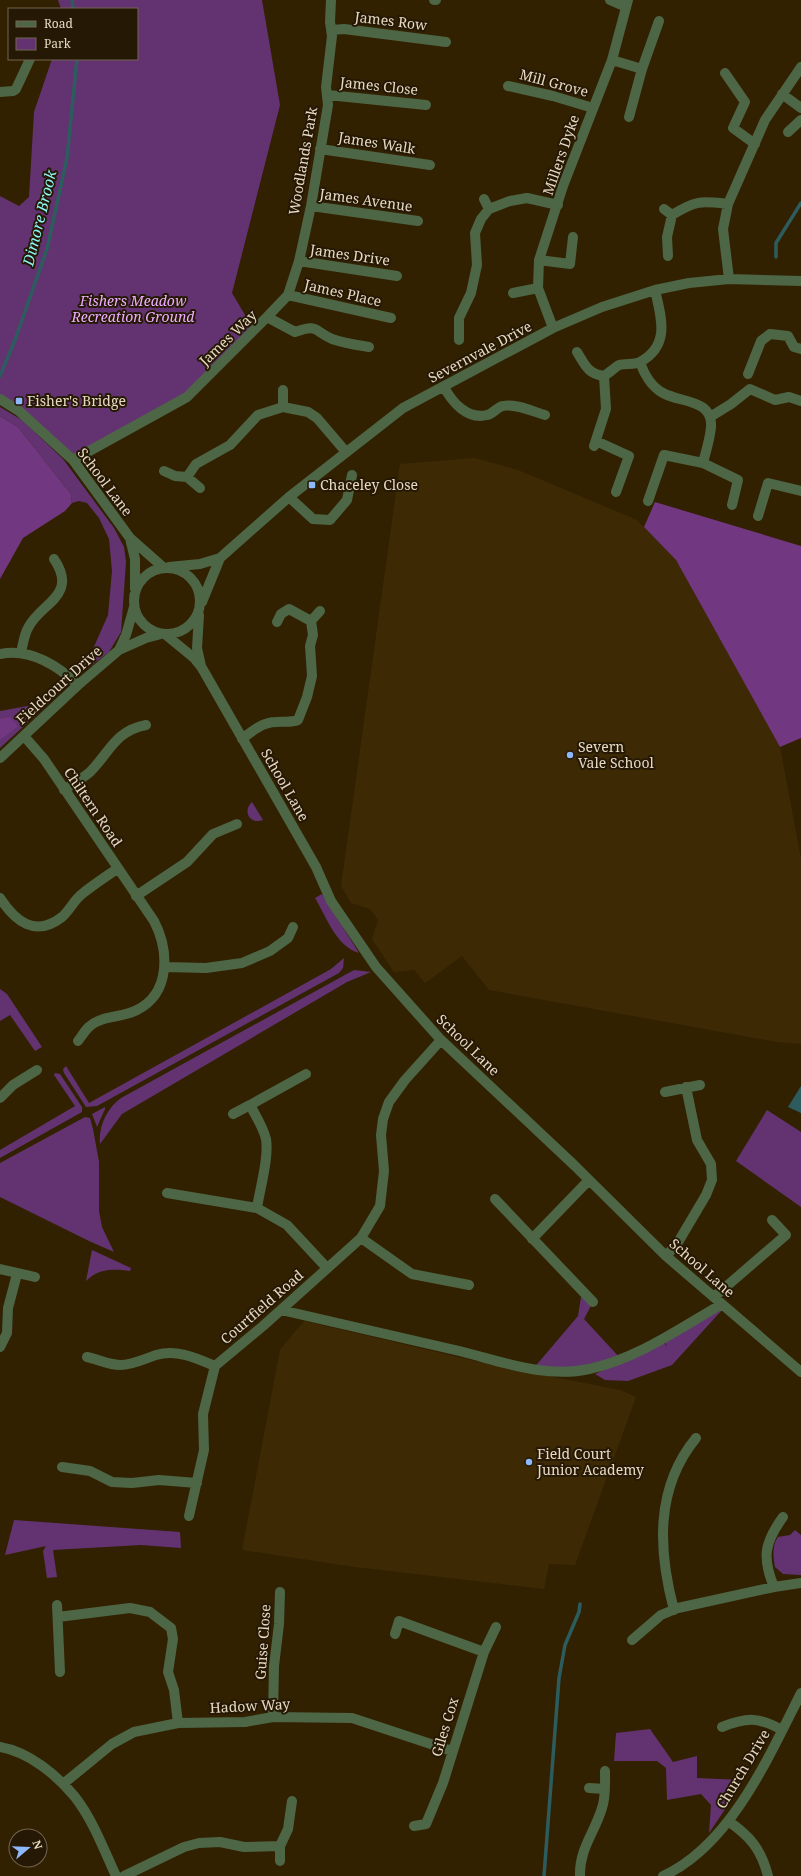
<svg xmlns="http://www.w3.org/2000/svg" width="801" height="1876" font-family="'Noto Serif',serif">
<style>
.built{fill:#3d2a04}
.green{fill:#633371}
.forest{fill:#713780}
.water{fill:#2d5c5e}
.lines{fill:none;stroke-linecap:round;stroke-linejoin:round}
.stream{stroke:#2d5c5e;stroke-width:3.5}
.minor{stroke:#4d6646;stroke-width:10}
.poi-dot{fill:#8db9fc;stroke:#251804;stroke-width:1.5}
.labels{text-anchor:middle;stroke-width:4;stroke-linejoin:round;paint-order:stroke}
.street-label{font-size:14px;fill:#e7d9c3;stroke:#251804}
.park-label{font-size:14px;font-style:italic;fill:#edaeff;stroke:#251804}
.poi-label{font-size:14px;fill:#e7d9c3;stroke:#251804;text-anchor:start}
.water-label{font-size:15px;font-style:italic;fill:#8df4f7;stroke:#251804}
</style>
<rect width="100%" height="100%" fill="#322101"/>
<path class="built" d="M 475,458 L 518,470 L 637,520 L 676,560 L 780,747 L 801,859 L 801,1044 L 777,1042 L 489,990 L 462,956 L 425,983 L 414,970 L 394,972 L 372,939 L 378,920 L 376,917 L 370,909 L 351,903 L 341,886 L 400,464 Z
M 304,1321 L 488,1364 L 620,1390 L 636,1397 L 575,1565 L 549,1564 L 544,1589 L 355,1567 L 242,1550 L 280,1350 Z"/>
<path class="green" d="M 58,0 L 262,0 L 280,105 L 232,293 L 255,332 L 187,397 L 73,460 L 0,396 L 0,378 L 4,368 L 0,376 L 0,196 L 19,206 L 29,197 L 34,112 L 52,59 L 137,59 L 137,9 L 61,9 Z
M 0,407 L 22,420 L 63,459 L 114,528 L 124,547 L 126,562 L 121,632 L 109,652 L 84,671 L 71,670 L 93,649 L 108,615 L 112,571 L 109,539 L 99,518 L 87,503 L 79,501 L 72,503 L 71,494 L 18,427 L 0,416 Z
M 50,702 L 0,748 L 0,711 Z
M 252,802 L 263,820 C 250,825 242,811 252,802 Z
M 322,894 L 359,953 C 336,946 327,918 315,898 Z
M 344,958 L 343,968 L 339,973 L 97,1106 L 86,1107 L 64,1073 L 63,1069 L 66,1066 L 89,1103 L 331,969 Z
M 354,970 L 371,972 L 347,982 L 122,1114 L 100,1144 C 98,1127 107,1108 121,1098 Z
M 0,989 L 7,994 L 42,1047 L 35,1051 L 10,1015 L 0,1021 Z
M 55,1073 L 60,1074 L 82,1107 L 82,1112 L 0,1158 L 0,1150 L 75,1106 L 54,1075 Z
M 105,1107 L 105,1109 L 97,1127 L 92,1114 Z
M 767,1110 L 801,1132 L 801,1207 L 736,1161 Z
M 85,1117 L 90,1118 L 93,1129 L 99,1162 L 99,1211 L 102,1227 L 114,1252 L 89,1241 L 0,1197 L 0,1163 Z
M 92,1250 L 131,1268 L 130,1271 C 113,1269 99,1268 86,1281 Z
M 582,1291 L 593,1302 L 584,1319 L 621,1359 L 588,1369 L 533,1369 L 578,1316 Z
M 719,1308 L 722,1310 L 672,1365 L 628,1381 L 605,1380 L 595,1374 L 664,1343 L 667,1347 L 664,1340 Z
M 14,1520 L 180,1532 L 181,1548 L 141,1545 L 53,1550 L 57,1577 L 47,1578 L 43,1551 L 46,1546 L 5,1555 Z
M 795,1530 L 801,1535 L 801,1575 L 783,1574 L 775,1567 C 773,1557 772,1545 778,1537 L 790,1535 Z
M 650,1729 L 673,1762 L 697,1756 L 697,1778 L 742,1780 L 736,1793 L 709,1833 L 711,1805 L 701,1794 L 667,1800 L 666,1768 L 657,1761 L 614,1761 L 616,1733 Z"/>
<path class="forest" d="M 0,416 L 18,427 L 71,494 L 72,503 L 65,511 L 23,538 L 0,579 Z
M 655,502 L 801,546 L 801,738 L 780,747 L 676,560 L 644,527 Z
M 10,717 L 18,726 L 0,740 L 0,719 Z"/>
<path class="water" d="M 801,1086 L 801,1113 L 788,1107 Z"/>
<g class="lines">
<path class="stream" d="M 72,0 L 73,9
M 776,257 L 776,243 L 801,203
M 0,376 L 15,340 L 47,249 L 67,158 L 77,59
M 544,1876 L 559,1678 L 565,1645 L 579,1612 L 580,1604"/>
<path class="minor" d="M 434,0 L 436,0
M 610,0 L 626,7
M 332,30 L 344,29 L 446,42
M 612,60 L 642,69 L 659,21
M 725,73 L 745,102 L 733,128 L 755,144
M 508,86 L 553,96 L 593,108
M 0,92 L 13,91 L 16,89 L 30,59
M 782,94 L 801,108
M 328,95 L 426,105
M 629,117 L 642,69
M 788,132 L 801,120
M 320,149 L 430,165
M 484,199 L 489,209
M 311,206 L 418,221
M 664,209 L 672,215
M 668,256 L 667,237 L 672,215 C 696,200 701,201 728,204
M 539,260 L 570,264 L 573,237
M 299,261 L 397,276
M 729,279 L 723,229 L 728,204 L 765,120 L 801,67
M 513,293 L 538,288
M 288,295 L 391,318
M 267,317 L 288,295 L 299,261 L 311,206 L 328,105 L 326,87 L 332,36 L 330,22 L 331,0
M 553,328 L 538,288 L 539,260 L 563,186 L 612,60 L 628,0
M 459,340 L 459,318 L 471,293 L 477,265 L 475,233 L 481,219 L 489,209 L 510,201 L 527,198 L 558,205
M 577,352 C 585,365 588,374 604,376
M 640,362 C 644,374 652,387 663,393 C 681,403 713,399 711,427 C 710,439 706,451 703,463
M 748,374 L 761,341 L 770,334 L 788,336 L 794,347 L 801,349
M 444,387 C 452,402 467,420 487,415 C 493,414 497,407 503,406 C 515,403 534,412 545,415
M 283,390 L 283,407
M 0,399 L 19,411 L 73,460 L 130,538 L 164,568
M 710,417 L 731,404 L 750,389 L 775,400 L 789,397 L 801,401
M 596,441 L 629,456 L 616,492
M 594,446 L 606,409 L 604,376 C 609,373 614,368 619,365 C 626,363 634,365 640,362 C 671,345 661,317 655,290
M 73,460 L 187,397 L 267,317 L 295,332 C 318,324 313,330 332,339 C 343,343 357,345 369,347
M 164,471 L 175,476 L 187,477 L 200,488
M 187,477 L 196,464 L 230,445 L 258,415 L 283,407 L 308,412 L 317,418 L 346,452
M 289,497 L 313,519 L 330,520 L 347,500 L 352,475
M 648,501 L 664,455 L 703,463 L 738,480 L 732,505
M 758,516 L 768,483 L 801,491
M 130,538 L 135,559 L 135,589
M 169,567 L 200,564 L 220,558 L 289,497 L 403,408 L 553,328 L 602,307 L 655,290 L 689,283 L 729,279 L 801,281
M134 601a33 33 0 1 1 66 0a33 33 0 1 1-66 0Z
M 202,602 L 220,558
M 199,615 L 197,648 L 201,666
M 311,621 L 320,611
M 166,635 L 194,658 L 202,668 L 316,867 L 331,901 L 376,967 L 441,1040 L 574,1165 L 666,1256 L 801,1372
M 119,650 L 126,635 L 134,607
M 21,652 C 23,645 24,635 28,628 C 40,603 79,596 54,559
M 0,654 C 31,648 57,665 78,685
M 24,736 L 44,759 L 154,921 C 169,950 171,993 137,1010 C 122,1018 103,1015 90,1026 C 85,1030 82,1036 78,1041
M 242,739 C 252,731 263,722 276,722 C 285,721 290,723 298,720 L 307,697 L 312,676 L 310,646 L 313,635 L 311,621 L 289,609 L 281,614 L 277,622
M 0,758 L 78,685 L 119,650 L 146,638 L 161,634
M 64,790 C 72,784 82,779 90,772 C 110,752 115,731 146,725
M 136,896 L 187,862 L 213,834 L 237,824
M 0,898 C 15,921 35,938 62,917 C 70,910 74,900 82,894 C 93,885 105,877 117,869
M 166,967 L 206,968 L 242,963 L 270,951 L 288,938 L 293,927
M 665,1092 L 700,1085
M 0,1098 L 13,1085 L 37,1070
M 233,1114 L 250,1105
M 167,1193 L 257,1208 L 287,1225 L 327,1268
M 495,1199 L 593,1302
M 257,1208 C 260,1188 269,1158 266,1139 C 263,1127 256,1116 250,1105 L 306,1074
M 361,1238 L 412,1274 L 469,1285
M 532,1239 L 589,1180
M 666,1256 L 677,1244 L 706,1195 L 712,1180 L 711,1164 L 697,1140 L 686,1087
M 0,1269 L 35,1277
M 714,1297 L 786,1235 L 772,1220
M 281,1310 C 339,1323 397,1337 455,1350 C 498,1360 544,1379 589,1369 C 637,1359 680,1328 722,1304
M 0,1347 L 7,1333 L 8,1308 L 17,1274
M 87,1357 C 97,1359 109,1365 120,1365 C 133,1365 144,1359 156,1355 C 177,1349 196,1358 215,1366
M 62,1467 L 90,1471 L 112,1482 L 132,1483 L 159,1480 L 197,1483
M 189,1516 L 204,1450 L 203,1414 L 215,1366 L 263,1326 L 361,1238 L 380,1206 L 384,1171 L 381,1135 L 383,1119 L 389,1102 L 405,1080 L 441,1040
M 774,1587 C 762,1558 764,1543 783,1517
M 57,1605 L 60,1672
M 674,1610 C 658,1550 655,1488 696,1438
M 58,1617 L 130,1608 L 150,1612 L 171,1628 L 173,1639 L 168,1672 L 174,1690 L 178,1723
M 395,1634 L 399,1621 L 484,1652
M 632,1640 L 661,1615 L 678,1608 L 774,1587 L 801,1583
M 273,1717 L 274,1666 L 279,1624 L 280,1592
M 722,1727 C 747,1717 759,1717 782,1730
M 0,1747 C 29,1752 57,1775 75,1797 C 93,1820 104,1850 116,1876
M 63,1784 L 112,1744 L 134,1732 L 178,1723 L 245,1722 L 273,1717 L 352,1718 L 452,1751
M 589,1788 L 605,1789
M 728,1821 C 750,1836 761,1849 768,1876
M 414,1826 L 426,1824 L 443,1783 L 484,1652 L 496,1627
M 280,1861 L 280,1846 L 288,1829 L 292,1801
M 124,1876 L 184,1847 L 199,1843 L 220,1842 L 244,1847 L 280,1846
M 580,1876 C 579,1849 595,1832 602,1808 C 606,1797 605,1783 605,1771
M 663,1876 C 731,1845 769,1756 801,1693"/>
</g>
<g class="poi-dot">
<rect x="15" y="397" width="8" height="8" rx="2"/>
<rect x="308" y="481" width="8" height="8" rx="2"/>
<circle cx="570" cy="755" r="4"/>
<circle cx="529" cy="1462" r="4"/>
</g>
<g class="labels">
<g class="street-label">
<text transform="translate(391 21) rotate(7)" y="5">James Row</text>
<text transform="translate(554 83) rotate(15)" y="5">Mill Grove</text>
<text transform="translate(379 86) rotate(6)" y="5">James Close</text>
<text transform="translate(377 143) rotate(9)" y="5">James Walk</text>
<text transform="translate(561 155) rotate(-71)" y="5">Millers Dyke</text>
<text transform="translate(303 161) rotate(-80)" y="5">Woodlands Park</text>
<text transform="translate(366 200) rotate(8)" y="5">James Avenue</text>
<text transform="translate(350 255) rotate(8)" y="5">James Drive</text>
<text transform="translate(343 293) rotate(13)" y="5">James Place</text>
<text transform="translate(228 338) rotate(-44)" y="5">James Way</text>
<text transform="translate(480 352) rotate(-28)" y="5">Severnvale Drive</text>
<text transform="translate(105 482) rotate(53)" y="5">School Lane</text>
<text transform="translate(59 685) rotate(-42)" y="5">Fieldcourt Drive</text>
<text transform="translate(285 785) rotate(60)" y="5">School Lane</text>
<text transform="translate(93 807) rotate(56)" y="5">Chiltern Road</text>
<text transform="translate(468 1045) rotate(44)" y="5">School Lane</text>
<text transform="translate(702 1268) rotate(41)" y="5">School Lane</text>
<text transform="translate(262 1307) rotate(-41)" y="5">Courtfield Road</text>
<text transform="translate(263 1642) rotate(-86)" y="5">Guise Close</text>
<text transform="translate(250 1706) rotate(-3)" y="5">Hadow Way</text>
<text transform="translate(445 1727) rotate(-73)" y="5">Giles Cox</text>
<text transform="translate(743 1769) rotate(-59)" y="5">Church Drive</text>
</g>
<g class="park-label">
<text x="133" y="306">Fishers Meadow<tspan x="133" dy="16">Recreation Ground</tspan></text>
</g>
<g class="poi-label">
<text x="27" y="406">Fisher's Bridge</text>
<text x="320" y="490">Chaceley Close</text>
<text x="578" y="752">Severn<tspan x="578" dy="16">Vale School</tspan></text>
<text x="537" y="1459">Field Court<tspan x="537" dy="16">Junior Academy</tspan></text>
</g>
<g class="water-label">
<text transform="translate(40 218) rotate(-76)" y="5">Dimore Brook</text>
</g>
</g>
<rect x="8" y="8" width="130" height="52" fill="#251804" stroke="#736550"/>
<rect x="16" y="21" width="20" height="6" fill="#4d6646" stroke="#736550"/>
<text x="44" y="28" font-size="12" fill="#e7d9c3">Road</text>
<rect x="16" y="38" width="20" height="12" fill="#633371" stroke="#736550"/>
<text x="44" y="48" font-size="12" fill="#e7d9c3">Park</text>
<g transform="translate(28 1848) rotate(71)"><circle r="19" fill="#251804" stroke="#736550"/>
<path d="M0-3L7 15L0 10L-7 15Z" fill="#8db9fc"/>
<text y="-6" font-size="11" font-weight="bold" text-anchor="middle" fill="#e7d9c3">N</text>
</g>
</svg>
